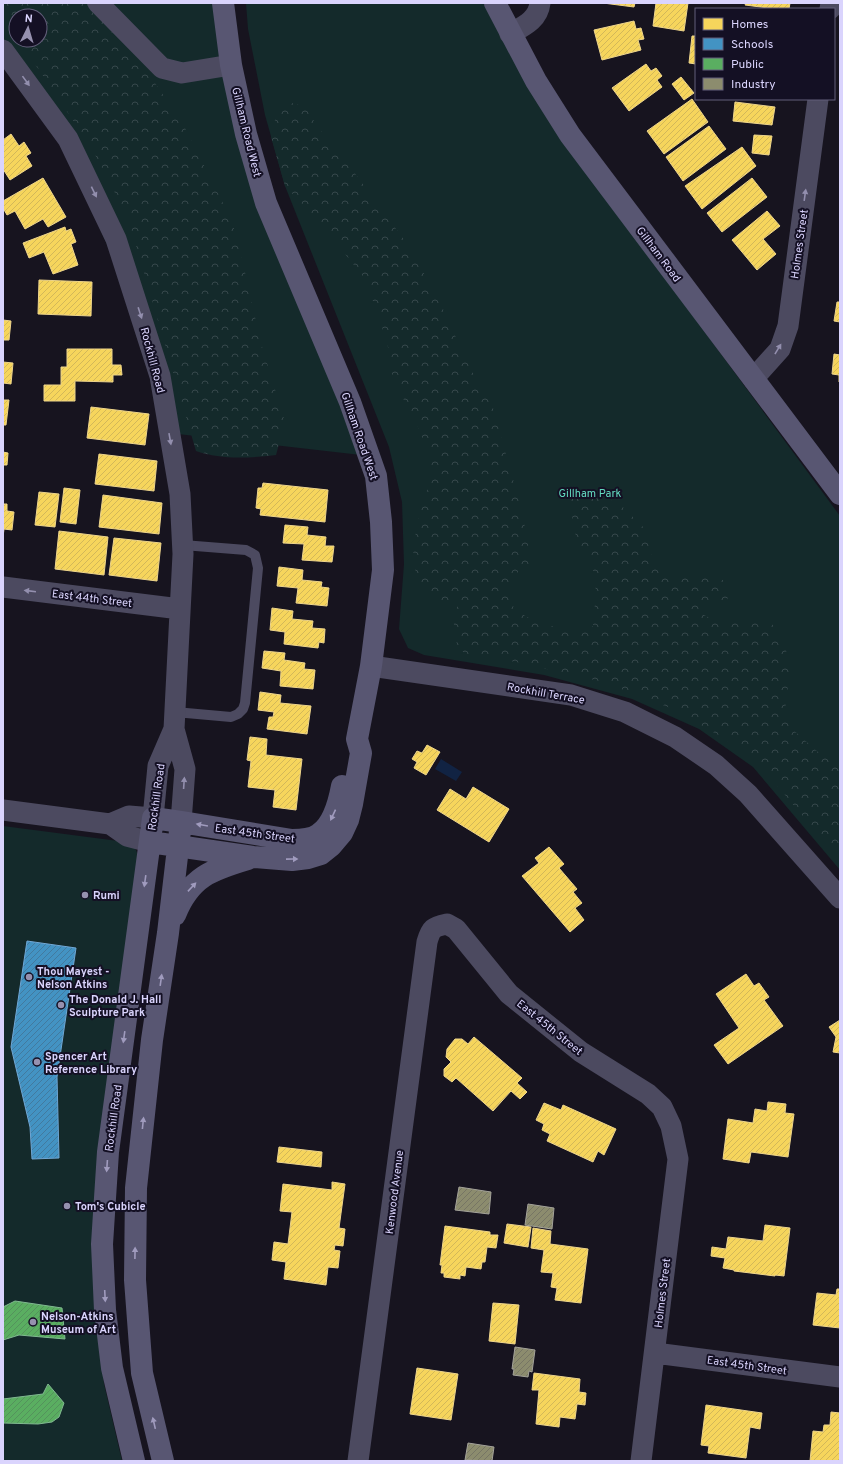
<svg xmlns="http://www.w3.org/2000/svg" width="843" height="1464" font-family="Overpass,sans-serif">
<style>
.green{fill:#142a2b;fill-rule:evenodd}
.forest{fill:url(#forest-crowns)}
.water{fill:#112343}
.homes{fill:url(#homes-hatch);stroke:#eed58c}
.schools{fill:url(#schools-hatch);stroke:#70a6d4}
.public{fill:url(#public-hatch);stroke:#80b990}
.industry{fill:url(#industry-hatch);stroke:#a3a299}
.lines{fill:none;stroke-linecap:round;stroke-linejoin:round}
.lane{stroke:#4c4a60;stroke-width:10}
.street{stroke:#4c4a60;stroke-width:21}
.secondary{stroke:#585672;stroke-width:22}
.oneway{fill:#938fae}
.oneway2{fill:#a09bbe}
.poi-dot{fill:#9691af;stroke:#141024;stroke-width:1.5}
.labels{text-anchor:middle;stroke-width:4;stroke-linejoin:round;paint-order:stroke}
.street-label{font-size:11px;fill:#dad4fd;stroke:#141024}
.park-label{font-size:11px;fill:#63dac0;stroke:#141024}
.poi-label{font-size:11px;font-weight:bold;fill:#dad4fd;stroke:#141024;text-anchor:start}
</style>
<defs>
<pattern id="forest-crowns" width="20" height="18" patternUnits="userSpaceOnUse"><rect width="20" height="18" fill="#142a2b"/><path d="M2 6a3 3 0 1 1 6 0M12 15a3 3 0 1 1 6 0" fill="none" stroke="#36484b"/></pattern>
<pattern id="homes-hatch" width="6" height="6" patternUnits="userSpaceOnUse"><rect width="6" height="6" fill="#f6d55c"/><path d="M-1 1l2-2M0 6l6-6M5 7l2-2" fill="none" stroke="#d2b759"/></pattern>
<pattern id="schools-hatch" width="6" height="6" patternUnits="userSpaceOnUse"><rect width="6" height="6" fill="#4393c3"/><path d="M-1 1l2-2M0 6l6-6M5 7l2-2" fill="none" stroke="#427a9f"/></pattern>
<pattern id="public-hatch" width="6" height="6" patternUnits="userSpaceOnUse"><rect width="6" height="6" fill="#5aae61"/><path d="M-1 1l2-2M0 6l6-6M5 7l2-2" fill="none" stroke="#54925c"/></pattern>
<pattern id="industry-hatch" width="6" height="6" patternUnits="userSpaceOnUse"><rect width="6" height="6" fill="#8c8c6e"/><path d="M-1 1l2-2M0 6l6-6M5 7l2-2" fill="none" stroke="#767564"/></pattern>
</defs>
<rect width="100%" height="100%" fill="#17141f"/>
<path class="green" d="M 3,3 L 213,3 L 227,85 L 361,455 L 178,434 L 172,393 L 33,76 L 3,39 ZM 16,16 L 40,16 L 40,40 L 16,40 Z
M 246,3 L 484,3 L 543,112 L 840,516 L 840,870 L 753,767 L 699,729 L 632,699 L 544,675 L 424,655 L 408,648 L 399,629 L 404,564 L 402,502 L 389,447 L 285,186 L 265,115 L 248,29 Z
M 3,826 L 126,842 C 133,845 136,848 138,856 L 95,1294 L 104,1384 L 122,1461 L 3,1461 Z"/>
<path class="forest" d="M 3,3 L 87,3 L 151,77 L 184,126 L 232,221 L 248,284 L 260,340 L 285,422 L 276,455 C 250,458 222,460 196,451 L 128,218 L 91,147 L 37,67 L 19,45 L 18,40 L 40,40 L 40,16 L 16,16 L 16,35 C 12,25 3,13 3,3 Z
M 293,103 L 307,108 L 315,123 L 354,172 L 405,241 L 437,296 L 470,368 L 493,408 L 518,497 L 525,527 L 531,562 L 517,573 L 508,584 C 509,590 509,598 511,603 C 520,621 563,629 582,633 L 593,626 L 596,591 L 592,562 L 577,542 L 569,501 L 581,492 L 598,493 L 624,508 L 644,528 L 652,557 L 663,570 L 676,577 C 699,571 707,573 727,582 L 729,595 L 726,602 L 706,604 L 701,613 L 711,619 L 733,620 L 772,624 L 784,641 L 790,669 L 785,711 L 791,728 L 819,753 L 840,763 L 840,860 L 763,769 L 725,739 L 673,709 L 603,682 L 516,662 L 465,654 L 457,645 L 453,618 L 458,605 L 442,602 L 425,595 L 416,576 L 413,549 L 417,526 L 422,503 L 431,481 L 430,457 L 416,422 L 393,380 L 388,347 L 377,311 L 362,275 L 321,224 L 285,186 L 271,137 L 275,120 L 282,108 Z"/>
<path class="water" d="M 441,759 L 462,772 L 456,781 L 435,769 Z"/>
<path class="homes" d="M 603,3 L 635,3 L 634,7 Z
M 656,3 L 688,3 L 684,31 L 653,26 Z
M 746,3 L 790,3 L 789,9 L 776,9 L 745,5 Z
M 634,21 L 636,29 L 641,28 L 644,39 L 638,40 L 641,50 L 602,60 L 594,30 Z
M 692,36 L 696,36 L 696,64 L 689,63 Z
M 646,64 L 651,71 L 656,68 L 662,76 L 657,80 L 662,87 L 629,111 L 612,88 Z
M 681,77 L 694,93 L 684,100 L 672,84 Z
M 692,99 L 708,122 L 664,154 L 647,131 Z
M 735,102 L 775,107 L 772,125 L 733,121 Z
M 709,126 L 726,149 L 683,181 L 666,157 Z
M 11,134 L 19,146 L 24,142 L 31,153 L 26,156 L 32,166 L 10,180 L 3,169 L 3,140 Z
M 754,135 L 772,136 L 769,155 L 752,153 Z
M 742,147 L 756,166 L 702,209 L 685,186 Z
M 43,178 L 66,217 L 48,227 L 43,219 L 25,229 L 15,211 L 7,215 L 3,208 L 3,201 Z
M 752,178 L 767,197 L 722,232 L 707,213 Z
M 767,211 L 780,226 L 763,239 L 776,254 L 757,270 L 732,240 Z
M 65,227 L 66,231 L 71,229 L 76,242 L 71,244 L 78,265 L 53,274 L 44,252 L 29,258 L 23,243 Z
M 39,280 L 92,282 L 91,316 L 38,314 Z
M 837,302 L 840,302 L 840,322 L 834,321 Z
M 3,320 L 11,321 L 9,340 L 3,340 Z
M 67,349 L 112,349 L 112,365 L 121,365 L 122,375 L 113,375 L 113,382 L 75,381 L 75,401 L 44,401 L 44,385 L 61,385 L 61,367 L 67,367 Z
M 834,354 L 840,355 L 840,382 L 839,382 L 839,375 L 832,374 Z
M 3,362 L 13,363 L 11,384 L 3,383 Z
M 3,400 L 9,400 L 6,425 L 3,425 Z
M 91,407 L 149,414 L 145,445 L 87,438 Z
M 3,452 L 8,453 L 7,465 L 3,465 Z
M 99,454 L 157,461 L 154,491 L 95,484 Z
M 263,483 L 328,490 L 325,522 L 260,515 L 261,509 L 256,508 L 258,488 L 262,488 Z
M 64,488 L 80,490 L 76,524 L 60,522 Z
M 39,492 L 59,494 L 55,527 L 35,525 Z
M 103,495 L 162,503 L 159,534 L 99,527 Z
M 3,504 L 7,504 L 7,511 L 14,512 L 12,530 L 4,529 L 3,537 Z
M 285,525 L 308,527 L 307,535 L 326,537 L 325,546 L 334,546 L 332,562 L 302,560 L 304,544 L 283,543 Z
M 59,531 L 108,537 L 104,575 L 55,569 Z
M 114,538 L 161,543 L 157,581 L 109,575 Z
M 279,567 L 303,570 L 302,580 L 322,582 L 321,587 L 329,588 L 327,606 L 296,603 L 298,588 L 277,586 Z
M 272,608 L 293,611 L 292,619 L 313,621 L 312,628 L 325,629 L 324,643 L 319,642 L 318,648 L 284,644 L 285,632 L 270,630 Z
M 264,651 L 285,653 L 284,660 L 305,663 L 304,669 L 315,670 L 313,689 L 280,686 L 281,671 L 262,668 Z
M 260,692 L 281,695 L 280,703 L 311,706 L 307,734 L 267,729 L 269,717 L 273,717 L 274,712 L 258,710 Z
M 250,737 L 267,739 L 266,755 L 302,759 L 296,810 L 273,807 L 275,790 L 248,787 L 251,761 L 247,760 Z
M 427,745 L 440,752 L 426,775 L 414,768 L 417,762 L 412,759 L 417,751 L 422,753 Z
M 473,787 L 509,809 L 489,842 L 437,810 L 450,789 L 466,799 Z
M 549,847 L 564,864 L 559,868 L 577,889 L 573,892 L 582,903 L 575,908 L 584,920 L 570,932 L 522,876 L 539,863 L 535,858 Z
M 746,974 L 754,986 L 759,983 L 769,997 L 764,1000 L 783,1026 L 728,1064 L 714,1045 L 739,1028 L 716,994 Z
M 840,1020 L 840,1053 L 833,1052 L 836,1037 L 829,1027 Z
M 474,1037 L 522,1078 L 517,1083 L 527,1092 L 520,1099 L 511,1091 L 493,1111 L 456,1078 L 452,1082 L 444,1076 L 444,1069 L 451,1062 L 446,1057 L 447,1049 L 455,1039 L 462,1039 L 468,1044 Z
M 768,1102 L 786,1104 L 785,1113 L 794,1114 L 788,1157 L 751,1152 L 749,1163 L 723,1159 L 728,1119 L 753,1123 L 755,1109 L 767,1111 Z
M 544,1103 L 561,1110 L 563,1105 L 616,1129 L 604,1155 L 598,1151 L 593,1162 L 547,1141 L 550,1134 L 542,1130 L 544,1124 L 536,1120 Z
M 279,1147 L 322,1152 L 321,1167 L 277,1162 Z
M 332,1182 L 345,1184 L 339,1228 L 345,1229 L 343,1246 L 335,1245 L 334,1250 L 340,1251 L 338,1268 L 328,1267 L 326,1285 L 284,1279 L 286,1262 L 272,1260 L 274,1242 L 288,1244 L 292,1212 L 280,1211 L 283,1184 L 332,1190 Z
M 507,1224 L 531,1227 L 528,1247 L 504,1243 Z
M 765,1225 L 790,1228 L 784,1276 L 775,1275 L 775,1276 L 734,1271 L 734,1270 L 723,1268 L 725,1258 L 711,1256 L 712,1247 L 726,1249 L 728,1237 L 763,1241 Z
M 445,1226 L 490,1232 L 490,1235 L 498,1235 L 496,1248 L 487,1247 L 485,1262 L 482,1262 L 481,1269 L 466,1267 L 465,1276 L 460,1275 L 460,1279 L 444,1277 L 444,1273 L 441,1273 L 442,1265 L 440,1265 Z
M 533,1228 L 551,1231 L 550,1244 L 588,1249 L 581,1303 L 555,1300 L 557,1288 L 551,1287 L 553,1273 L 541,1272 L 544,1250 L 531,1248 Z
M 837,1289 L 840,1289 L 840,1328 L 813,1325 L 817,1293 L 836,1295 Z
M 493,1303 L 519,1305 L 515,1344 L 489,1341 Z
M 417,1368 L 458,1374 L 451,1420 L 410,1414 Z
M 534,1373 L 580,1379 L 579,1392 L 586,1393 L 585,1405 L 577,1404 L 575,1419 L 560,1417 L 559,1427 L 536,1424 L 539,1390 L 532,1390 Z
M 706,1405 L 762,1413 L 760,1429 L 750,1427 L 746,1458 L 708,1453 L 709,1446 L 701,1445 Z
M 831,1412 L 840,1413 L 840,1461 L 810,1461 L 813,1431 L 823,1432 L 824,1425 L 830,1425 Z"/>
<path class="schools" d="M 27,941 L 76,948 L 57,1077 L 59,1158 L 32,1159 L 30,1127 L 11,1047 Z"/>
<path class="public" d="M 15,1301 L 62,1308 L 65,1339 L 19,1335 L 3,1340 L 3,1307 Z
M 48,1384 L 64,1403 L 59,1417 L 52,1422 L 38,1424 L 3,1423 L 3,1399 L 43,1394 Z"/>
<path class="industry" d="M 459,1187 L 491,1192 L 489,1214 L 455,1210 Z
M 528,1204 L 554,1208 L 552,1229 L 525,1225 Z
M 515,1347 L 535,1350 L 532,1372 L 529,1371 L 528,1377 L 513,1375 L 514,1369 L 512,1369 Z
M 468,1443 L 494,1447 L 492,1461 L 465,1460 Z"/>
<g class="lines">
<path class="lane" d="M 175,712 L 231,717 L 238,714 L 243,709 L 245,703 L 258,568 L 255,555 L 246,550 L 183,545"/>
<path class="street" d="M 98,3 L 162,68 L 182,73 L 231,65
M 830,9 L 831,3
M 510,34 C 524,26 538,20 540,3
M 3,50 L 68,139 L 116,239 L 160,376 L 180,494 L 183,554 L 174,729 L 158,766 L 153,818 L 129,816 L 110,824
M 753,379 L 780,349 L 788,326 L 818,99
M 3,587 L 180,609
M 371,666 L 571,695 L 625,712 L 675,737 L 716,765 L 748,794 L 840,898
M 174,729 L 185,769 L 181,822
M 3,810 L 110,824 L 127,836 L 150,842
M 655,1353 L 840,1377
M 358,1461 L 427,942 C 431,928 433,927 447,924 L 456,929 L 509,994 L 581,1052 L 648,1094 L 662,1107 L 671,1126 L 678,1159 L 641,1461"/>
<path class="secondary" d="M 495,3 L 536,81 L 570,135 L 840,494
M 150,842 L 253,857 L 292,860 L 308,858 L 321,854 L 331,846 L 342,833 L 348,820 L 352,804 L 361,753 L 357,739 L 371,666 L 383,570 L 381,522 L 376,476 L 350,402 L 266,203 L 246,134 L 231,65 L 223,3
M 175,915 C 190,877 211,870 248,859
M 134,1461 L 112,1368 L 105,1310 L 102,1244 L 108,1152 L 153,818 L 181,822 L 292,840 C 301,840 311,840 319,834 C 334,824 339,802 342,786
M 163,1461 L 142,1373 L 135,1280 L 136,1188 L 152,1040 L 168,933 L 180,831"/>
</g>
<defs><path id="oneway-solid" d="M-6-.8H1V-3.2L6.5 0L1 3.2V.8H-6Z"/></defs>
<g class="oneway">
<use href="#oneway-solid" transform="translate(26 81) rotate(54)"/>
<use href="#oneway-solid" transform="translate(94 192) rotate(64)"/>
<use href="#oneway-solid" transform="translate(805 195) rotate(-82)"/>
<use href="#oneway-solid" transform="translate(140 313) rotate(72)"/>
<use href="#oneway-solid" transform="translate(778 349) rotate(-59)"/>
<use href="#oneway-solid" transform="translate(170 439) rotate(80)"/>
<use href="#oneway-solid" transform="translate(30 591) rotate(-173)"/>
<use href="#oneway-solid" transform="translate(184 783) rotate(-86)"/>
</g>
<g class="oneway2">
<use href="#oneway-solid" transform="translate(333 815) rotate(115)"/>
<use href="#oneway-solid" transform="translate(202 825) rotate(-170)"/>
<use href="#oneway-solid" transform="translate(292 859) rotate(-1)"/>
<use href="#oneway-solid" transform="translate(145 881) rotate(98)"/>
<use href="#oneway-solid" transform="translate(192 887) rotate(-47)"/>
<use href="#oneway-solid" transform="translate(161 980) rotate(-82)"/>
<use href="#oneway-solid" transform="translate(124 1037) rotate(98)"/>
<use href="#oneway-solid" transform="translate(143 1123) rotate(-84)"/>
<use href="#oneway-solid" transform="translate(107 1166) rotate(94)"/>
<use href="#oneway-solid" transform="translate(135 1253) rotate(-89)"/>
<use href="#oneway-solid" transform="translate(105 1296) rotate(87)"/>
<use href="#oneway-solid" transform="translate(154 1423) rotate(-103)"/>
</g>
<g class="poi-dot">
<circle cx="85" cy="895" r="4"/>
<circle cx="29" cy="977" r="4"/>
<circle cx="61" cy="1005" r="4"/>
<circle cx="37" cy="1062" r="4"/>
<circle cx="67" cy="1206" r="4"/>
<circle cx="33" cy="1322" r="4"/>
</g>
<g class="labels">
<g class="street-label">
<text transform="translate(247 132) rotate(76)" y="4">Gillham Road West</text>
<text transform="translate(799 244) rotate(-82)" y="4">Holmes Street</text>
<text transform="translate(659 254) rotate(53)" y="4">Gillham Road</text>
<text transform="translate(153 360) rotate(75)" y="4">Rockhill Road</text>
<text transform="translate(360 436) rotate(71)" y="4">Gillham Road West</text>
<text transform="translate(92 598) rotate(7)" y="4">East 44th Street</text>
<text transform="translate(546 693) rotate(10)" y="4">Rockhill Terrace</text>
<text transform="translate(156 797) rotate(-82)" y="4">Rockhill Road</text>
<text transform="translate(255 833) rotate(8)" y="4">East 45th Street</text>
<text transform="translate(550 1027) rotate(39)" y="4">East 45th Street</text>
<text transform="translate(113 1118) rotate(-82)" y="4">Rockhill Road</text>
<text transform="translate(394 1192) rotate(-83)" y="4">Kenwood Avenue</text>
<text transform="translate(662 1293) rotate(-83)" y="4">Holmes Street</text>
<text transform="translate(747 1365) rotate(8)" y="4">East 45th Street</text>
</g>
<g class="park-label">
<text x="590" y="497">Gillham Park</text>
</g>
<g class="poi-label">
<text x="93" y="899">Rumi</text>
<text x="37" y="975">Thou Mayest -<tspan x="37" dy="13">Nelson Atkins</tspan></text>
<text x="69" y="1003">The Donald J. Hall<tspan x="69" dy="13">Sculpture Park</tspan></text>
<text x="45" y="1060">Spencer Art<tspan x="45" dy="13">Reference Library</tspan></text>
<text x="75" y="1210">Tom's Cubicle</text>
<text x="41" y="1320">Nelson-Atkins<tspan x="41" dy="13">Museum of Art</tspan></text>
</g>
</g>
<rect width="843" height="1464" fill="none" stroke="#dad4fd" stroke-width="8"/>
<rect x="695" y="8" width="140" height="92" fill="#141024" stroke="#635e7b"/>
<rect x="703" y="18" width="20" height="12" fill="#f6d55c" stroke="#635e7b"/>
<text x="731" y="28" font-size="12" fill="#dad4fd">Homes</text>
<rect x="703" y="38" width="20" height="12" fill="#4393c3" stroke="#635e7b"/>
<text x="731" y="48" font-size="12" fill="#dad4fd">Schools</text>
<rect x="703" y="58" width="20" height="12" fill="#5aae61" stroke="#635e7b"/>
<text x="731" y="68" font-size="12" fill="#dad4fd">Public</text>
<rect x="703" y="78" width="20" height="12" fill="#8c8c6e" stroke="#635e7b"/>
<text x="731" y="88" font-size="12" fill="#dad4fd">Industry</text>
<g transform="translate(28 28) rotate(5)"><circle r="19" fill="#141024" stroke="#635e7b"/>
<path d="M0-3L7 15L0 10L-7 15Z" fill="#9691af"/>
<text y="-6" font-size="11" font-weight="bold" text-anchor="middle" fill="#dad4fd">N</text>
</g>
</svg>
